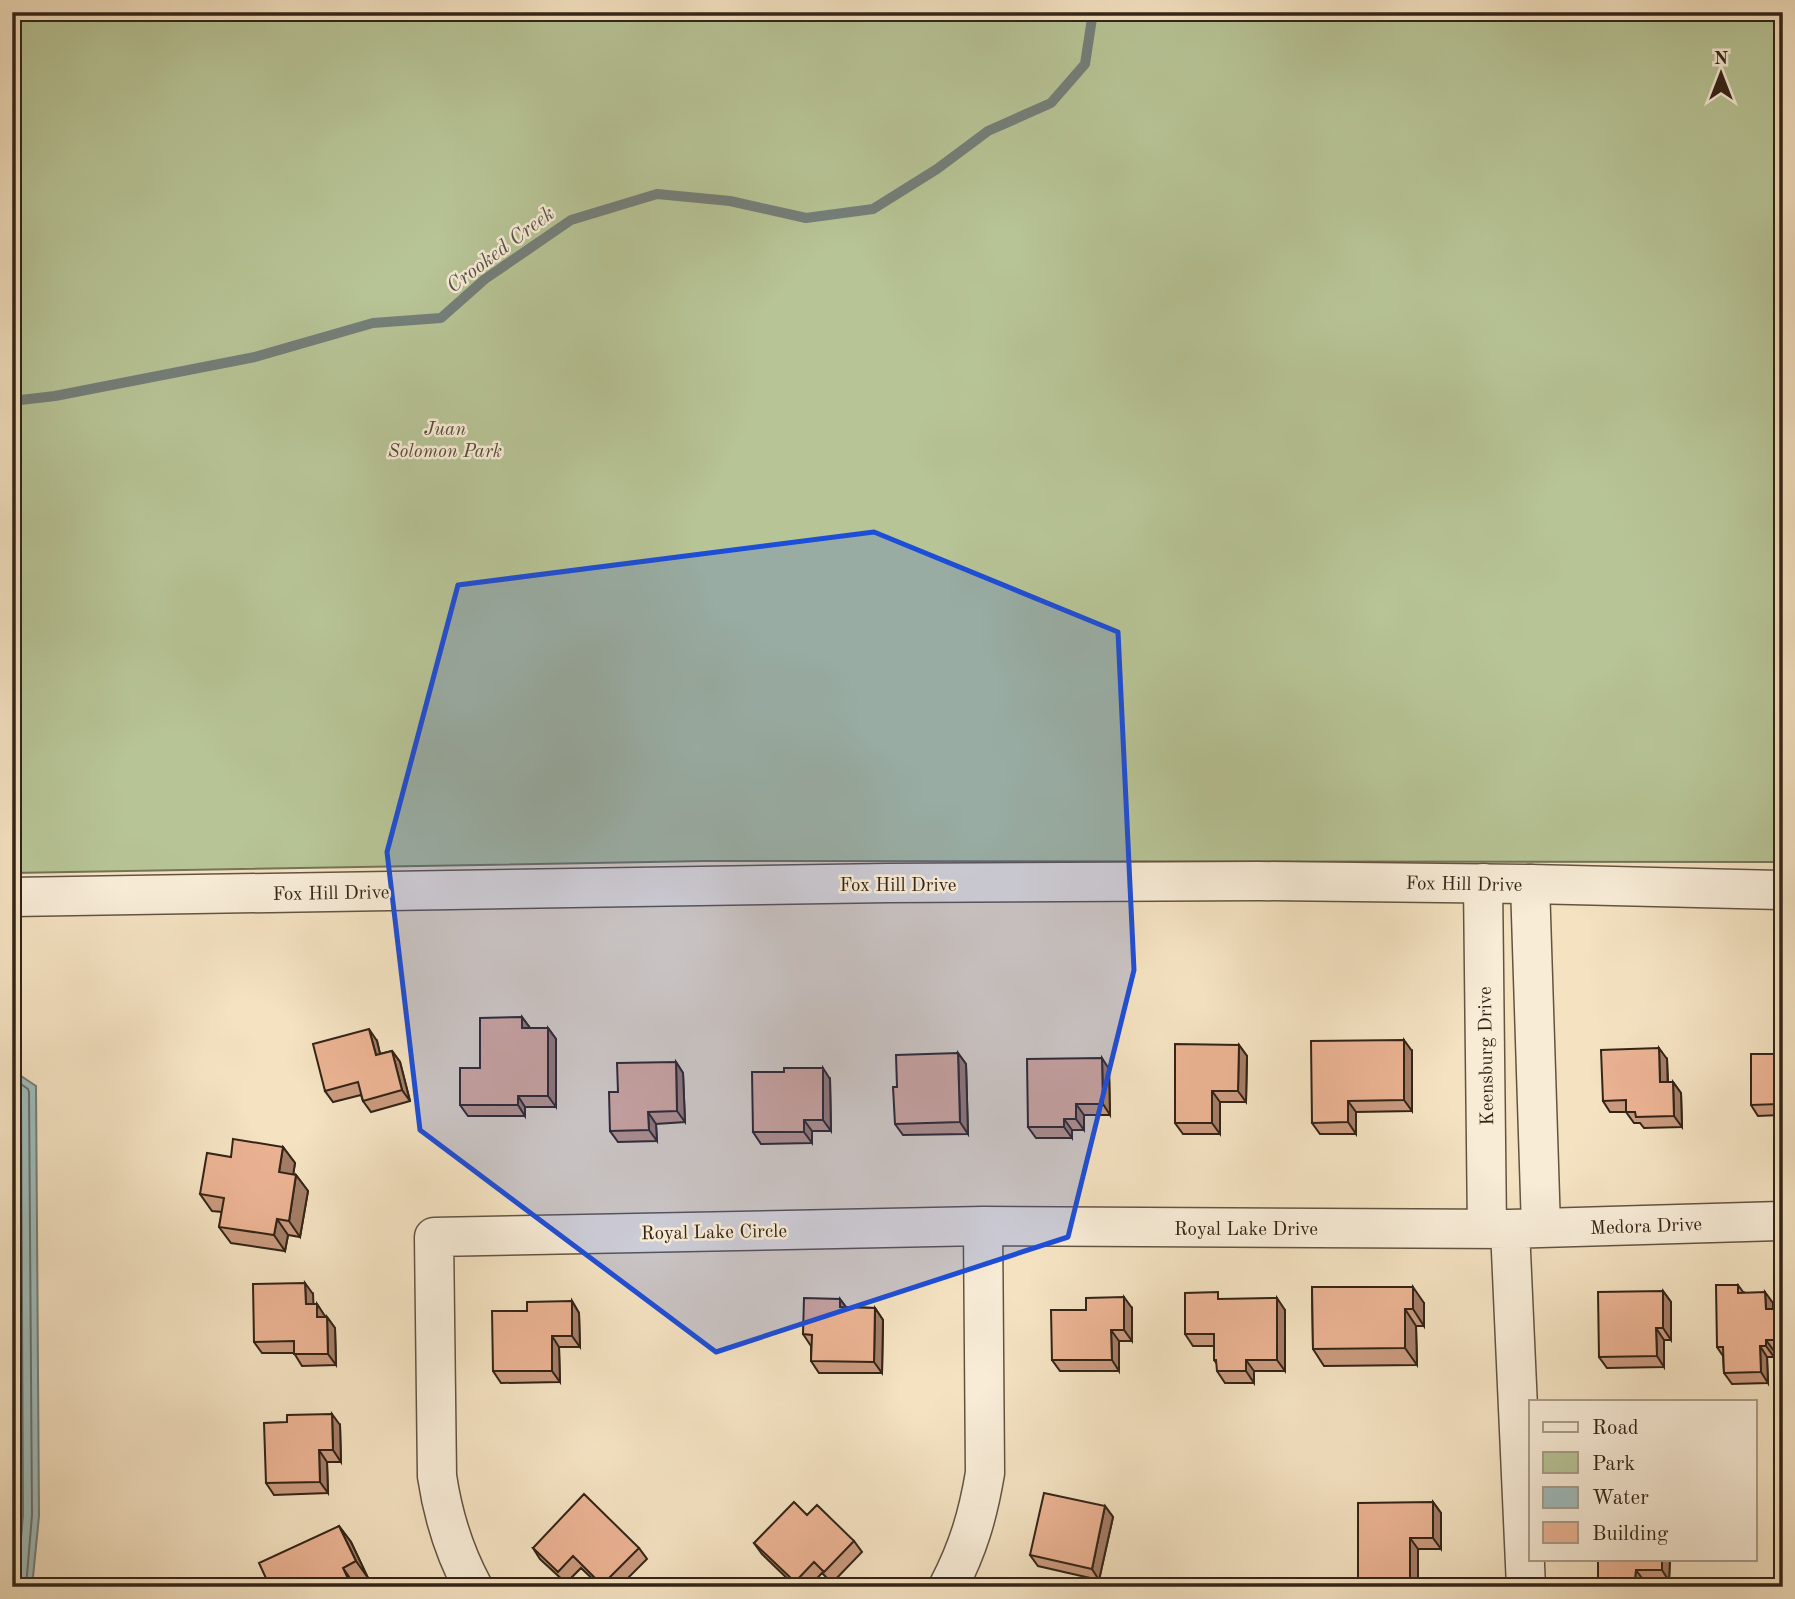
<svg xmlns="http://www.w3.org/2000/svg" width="1795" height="1599" font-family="'Old Standard TT',serif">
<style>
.green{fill:#b7c496;stroke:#757456;stroke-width:2}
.water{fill:#9fbcbc;stroke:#747f7a;stroke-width:2}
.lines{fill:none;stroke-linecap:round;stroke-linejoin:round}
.shore{stroke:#69706a;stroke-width:2}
.stream{stroke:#747f7a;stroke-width:10}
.minor-casing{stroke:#635442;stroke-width:41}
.tertiary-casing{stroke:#635442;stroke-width:41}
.minor{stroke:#f8ecd7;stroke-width:38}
.tertiary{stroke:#f8ecd7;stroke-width:38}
.wall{fill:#ca9a7e;stroke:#332417;stroke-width:2}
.shaded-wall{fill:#a47d67;stroke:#332417;stroke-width:2}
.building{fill:#ebb393;stroke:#332417;stroke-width:2}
.marked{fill:#1d4ed8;fill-opacity:0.2;stroke:#1d4ed8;stroke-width:5;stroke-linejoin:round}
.labels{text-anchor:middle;stroke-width:5;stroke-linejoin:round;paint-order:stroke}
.park-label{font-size:19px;font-style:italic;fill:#544c37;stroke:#f8ecd7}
.street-label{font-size:19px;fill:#332417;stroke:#f8ecd7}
.water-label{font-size:21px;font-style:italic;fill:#535249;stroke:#f8ecd7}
</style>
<rect width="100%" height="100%" fill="#f4e2c1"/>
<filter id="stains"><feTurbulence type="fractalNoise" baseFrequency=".00286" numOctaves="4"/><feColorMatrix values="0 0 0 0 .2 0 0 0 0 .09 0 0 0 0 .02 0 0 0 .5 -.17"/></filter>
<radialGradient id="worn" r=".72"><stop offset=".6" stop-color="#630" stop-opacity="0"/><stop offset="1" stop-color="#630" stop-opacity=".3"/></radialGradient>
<path class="green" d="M 12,12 L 1783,12 L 1783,862 L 705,861 L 12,873 Z"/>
<path class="water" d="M 12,1070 L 36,1086 L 39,1516 L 32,1587 L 12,1587 Z"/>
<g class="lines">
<path class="shore" d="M 12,1078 L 28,1089 L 29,1092 L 32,1515 L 26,1587
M 12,1089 L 21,1096 L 23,1515 L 17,1587"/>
<path class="stream" d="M 12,401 L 55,396 L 255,357 L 373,323 L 441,318 L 485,279 L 571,220 L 657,194 L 730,201 L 806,218 L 873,209 L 937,169 L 988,131 L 1051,103 L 1085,64 L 1093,12"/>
<g class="minor-casing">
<path id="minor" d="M 1483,883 L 1487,1229
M 1530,884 L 1541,1228
M 983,1226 L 1510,1229 L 1783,1221
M 1510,1229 L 1526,1587
M 473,1587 C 454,1552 443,1516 437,1476 L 434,1237 L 983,1226 L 985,1473 C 978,1515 968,1549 948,1587"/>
</g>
<g class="tertiary-casing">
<path id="tertiary" d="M 12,897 L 888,883 L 1259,881 L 1530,884 L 1783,890"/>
</g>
<use href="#minor" class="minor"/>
<use href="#tertiary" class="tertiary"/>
</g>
<path class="wall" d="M 522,1017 L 530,1028 L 548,1028 L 556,1039 L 556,1107 L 525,1107 L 525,1116 L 468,1116 L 460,1105 L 480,1068 Z
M 377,1041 L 380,1054 L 392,1051 L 400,1062 L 410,1101 L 371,1112 L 363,1101 L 361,1095 L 333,1102 L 325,1091 Z
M 1239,1045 L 1247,1056 L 1246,1102 L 1220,1102 L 1220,1134 L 1183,1134 L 1175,1123 Z
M 1412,1051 L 1412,1111 L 1356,1112 L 1356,1134 L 1320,1134 L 1312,1123 Z
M 958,1053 L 966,1064 L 968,1134 L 903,1135 L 895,1124 L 897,1087 Z
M 1783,1054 L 1783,1123 L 1779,1118 L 1779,1115 L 1758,1116 L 1751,1105 Z
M 1667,1059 L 1668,1082 L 1673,1082 L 1681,1093 L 1682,1127 L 1644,1128 L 1640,1123 L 1634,1123 L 1626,1112 L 1610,1112 L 1603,1101 Z
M 676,1062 L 683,1073 L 685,1122 L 656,1124 L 657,1141 L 618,1142 L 610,1131 L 618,1092 Z
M 1109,1069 L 1110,1115 L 1084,1115 L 1084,1130 L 1072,1130 L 1072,1138 L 1036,1138 L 1028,1127 Z
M 830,1079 L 831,1131 L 812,1131 L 812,1143 L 761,1144 L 753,1132 Z
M 283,1147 L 295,1163 L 293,1174 L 296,1175 L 308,1191 L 300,1237 L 288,1235 L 285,1251 L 231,1243 L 219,1227 L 222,1212 L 212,1211 L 200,1194 L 231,1157 Z
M 1738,1285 L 1743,1292 L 1773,1303 L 1773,1309 L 1783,1309 L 1783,1351 L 1774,1351 L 1774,1357 L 1767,1357 L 1768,1383 L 1732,1384 L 1724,1373 L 1723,1356 L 1717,1347 Z
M 1312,1287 L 1424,1303 L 1424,1326 L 1416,1326 L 1417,1365 L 1324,1366 L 1313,1349 Z
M 1663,1291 L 1671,1302 L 1671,1340 L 1664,1340 L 1664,1367 L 1607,1368 L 1599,1357 Z
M 313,1294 L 313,1304 L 317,1304 L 325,1317 L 327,1317 L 335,1328 L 336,1365 L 302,1366 L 294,1353 L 262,1353 L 254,1342 Z
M 840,1299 L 846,1307 L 875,1308 L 883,1320 L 882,1373 L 819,1373 L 811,1361 L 811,1346 L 803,1334 Z
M 1223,1299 L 1285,1310 L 1285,1371 L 1254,1371 L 1254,1383 L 1225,1383 L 1217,1371 L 1217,1364 L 1214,1360 L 1214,1346 L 1193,1346 L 1185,1334 Z
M 572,1301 L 579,1313 L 580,1347 L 559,1347 L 560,1382 L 501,1383 L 493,1371 L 527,1311 Z
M 1132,1308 L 1132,1341 L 1119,1341 L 1119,1371 L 1060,1371 L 1052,1360 Z
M 340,1425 L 341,1462 L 327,1462 L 328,1493 L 274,1495 L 266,1483 Z
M 1433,1502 L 1441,1513 L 1441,1549 L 1418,1549 L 1418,1587 L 1363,1587 L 1358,1580 Z
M 1105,1506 L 1113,1517 L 1099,1580 L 1038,1566 L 1030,1555 Z
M 807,1515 L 854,1541 L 862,1552 L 832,1583 L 822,1573 L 809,1587 L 796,1587 L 762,1554 L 754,1543 Z
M 339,1526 L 351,1542 L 368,1578 L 354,1584 L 356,1587 L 270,1587 Z
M 533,1548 L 639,1548 L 647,1559 L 619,1587 L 601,1587 L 581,1568 L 566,1583 L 540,1559 Z
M 1598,1559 L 1670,1559 L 1669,1581 L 1644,1581 L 1643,1587 L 1604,1587 L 1598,1578 Z"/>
<path class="shaded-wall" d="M 522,1017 L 530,1028 L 522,1028 Z
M 548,1028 L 556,1039 L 556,1107 L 548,1096 Z
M 369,1029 L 377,1041 L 383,1066 L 376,1055 Z
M 1404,1040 L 1412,1051 L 1412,1111 L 1404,1100 Z
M 1239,1045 L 1247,1056 L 1246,1102 L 1238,1091 Z
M 1659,1048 L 1667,1059 L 1668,1094 L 1660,1082 Z
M 392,1051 L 400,1062 L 410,1101 L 402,1090 Z
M 958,1053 L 966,1064 L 968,1134 L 960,1122 Z
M 1102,1058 L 1109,1069 L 1110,1115 L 1103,1104 Z
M 676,1062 L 683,1073 L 685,1122 L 677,1111 Z
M 823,1068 L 830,1079 L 831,1131 L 823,1120 Z
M 1673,1082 L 1681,1093 L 1682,1127 L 1674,1116 Z
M 1212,1091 L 1220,1102 L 1220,1134 L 1212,1123 Z
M 518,1096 L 525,1107 L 525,1116 L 518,1105 Z
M 1348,1101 L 1356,1112 L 1356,1134 L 1348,1122 Z
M 1076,1104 L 1084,1115 L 1084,1130 L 1076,1119 Z
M 648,1112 L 656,1124 L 657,1141 L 649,1130 Z
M 1064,1119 L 1072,1130 L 1072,1138 L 1064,1127 Z
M 804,1120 L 812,1131 L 812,1143 L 804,1132 Z
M 283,1147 L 295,1163 L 291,1189 L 279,1172 Z
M 296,1175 L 308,1191 L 300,1237 L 289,1221 Z
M 277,1219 L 288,1235 L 285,1251 L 274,1235 Z
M 305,1283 L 313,1294 L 314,1316 L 306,1304 Z
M 1413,1287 L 1424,1303 L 1424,1326 L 1413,1309 Z
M 1663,1291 L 1671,1302 L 1671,1340 L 1663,1328 Z
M 1765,1292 L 1773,1303 L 1773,1320 L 1766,1309 Z
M 1124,1297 L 1132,1308 L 1132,1341 L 1124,1330 Z
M 1277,1298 L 1285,1310 L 1285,1371 L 1277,1360 Z
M 840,1299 L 848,1310 L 840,1307 Z
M 572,1301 L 579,1313 L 580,1347 L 572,1336 Z
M 317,1304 L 325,1316 L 325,1328 L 317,1317 Z
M 875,1308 L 883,1320 L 882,1373 L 874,1362 Z
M 1405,1309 L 1416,1326 L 1417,1365 L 1405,1348 Z
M 327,1317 L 335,1328 L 336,1365 L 328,1354 Z
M 1656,1328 L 1664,1340 L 1664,1367 L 1657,1356 Z
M 1111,1330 L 1119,1341 L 1119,1371 L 1112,1360 Z
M 552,1336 L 559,1347 L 560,1382 L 552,1371 Z
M 1766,1340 L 1774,1351 L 1774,1357 L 1766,1346 Z
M 1760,1346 L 1767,1357 L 1768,1383 L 1761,1372 Z
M 1246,1360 L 1254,1371 L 1254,1383 L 1246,1371 Z
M 332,1414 L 340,1425 L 341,1462 L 333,1450 Z
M 319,1450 L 327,1462 L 328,1493 L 320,1482 Z
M 1433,1502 L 1441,1513 L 1441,1549 L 1433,1538 Z
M 1105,1506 L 1113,1517 L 1099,1580 L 1092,1569 Z
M 339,1526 L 351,1542 L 368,1578 L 356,1561 Z
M 1410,1538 L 1418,1549 L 1418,1587 L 1415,1587 L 1410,1579 Z
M 1662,1559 L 1670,1559 L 1669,1581 L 1662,1570 Z
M 343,1568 L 354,1584 L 356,1587 L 352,1587 Z
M 1636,1570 L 1644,1581 L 1643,1587 L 1641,1587 L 1635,1579 Z"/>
<path class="building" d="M 522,1017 L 522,1028 L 548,1028 L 548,1096 L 518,1096 L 518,1105 L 460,1105 L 460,1068 L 480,1068 L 480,1018 Z
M 369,1029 L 376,1055 L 392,1051 L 402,1090 L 363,1101 L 358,1082 L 325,1091 L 313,1044 Z
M 1404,1040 L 1404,1100 L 1348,1101 L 1348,1122 L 1312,1123 L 1311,1041 Z
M 1175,1044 L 1239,1045 L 1238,1091 L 1212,1091 L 1212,1123 L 1175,1123 Z
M 1659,1048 L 1660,1082 L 1673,1082 L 1674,1116 L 1636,1117 L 1635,1112 L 1626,1112 L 1626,1100 L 1603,1101 L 1601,1050 Z
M 958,1053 L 960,1122 L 895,1124 L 893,1087 L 897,1087 L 896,1055 Z
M 1751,1054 L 1783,1054 L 1783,1118 L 1779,1118 L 1779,1104 L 1751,1105 Z
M 1102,1058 L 1103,1104 L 1076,1104 L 1076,1119 L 1064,1119 L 1064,1127 L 1028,1127 L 1027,1059 Z
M 676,1062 L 677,1111 L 648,1112 L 649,1130 L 610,1131 L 609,1092 L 618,1092 L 617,1063 Z
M 784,1068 L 823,1068 L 823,1120 L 804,1120 L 804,1132 L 753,1132 L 752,1072 L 784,1072 Z
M 233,1139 L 283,1147 L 279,1172 L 296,1175 L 289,1221 L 277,1219 L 274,1235 L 219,1227 L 224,1198 L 200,1194 L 207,1153 L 231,1157 Z
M 305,1283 L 306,1304 L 317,1304 L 317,1317 L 327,1317 L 328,1354 L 294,1354 L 294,1341 L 254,1342 L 253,1284 Z
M 1716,1285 L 1738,1285 L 1738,1293 L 1765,1292 L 1766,1309 L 1783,1309 L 1783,1340 L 1766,1340 L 1766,1346 L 1760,1346 L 1761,1372 L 1724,1373 L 1723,1347 L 1717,1347 Z
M 1312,1287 L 1413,1287 L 1413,1309 L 1405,1309 L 1405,1348 L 1313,1349 Z
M 1663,1291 L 1663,1328 L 1656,1328 L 1657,1356 L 1599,1357 L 1598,1292 Z
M 1218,1292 L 1218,1299 L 1277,1298 L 1277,1360 L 1246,1360 L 1246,1371 L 1217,1371 L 1216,1360 L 1214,1360 L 1214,1334 L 1185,1334 L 1185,1293 Z
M 1124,1297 L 1124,1330 L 1111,1330 L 1112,1360 L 1052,1360 L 1051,1310 L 1086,1310 L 1086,1298 Z
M 804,1298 L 840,1299 L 840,1307 L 875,1308 L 874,1362 L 811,1361 L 812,1335 L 803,1334 Z
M 572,1301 L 572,1336 L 552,1336 L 552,1371 L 493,1371 L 492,1311 L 527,1311 L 527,1302 Z
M 332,1414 L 333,1450 L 319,1450 L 320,1482 L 266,1483 L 264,1423 L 287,1422 L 287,1415 Z
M 1044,1493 L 1105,1506 L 1092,1569 L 1030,1555 Z
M 584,1494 L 639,1548 L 602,1585 L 573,1556 L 558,1572 L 533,1548 Z
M 794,1502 L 807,1515 L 817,1505 L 854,1541 L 824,1572 L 814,1562 L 795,1582 L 754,1543 Z
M 1433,1502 L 1433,1538 L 1410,1538 L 1410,1579 L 1358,1580 L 1358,1503 Z
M 339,1526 L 356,1561 L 343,1568 L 352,1587 L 280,1587 L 280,1585 L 277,1587 L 270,1587 L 259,1563 Z
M 1598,1559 L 1662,1559 L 1662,1570 L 1636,1570 L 1635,1579 L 1598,1578 Z"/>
<path class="marked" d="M 874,532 L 1118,632 L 1134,970 L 1068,1237 L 716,1352 L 420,1130 L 387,852 L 458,585 Z"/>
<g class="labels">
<g class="park-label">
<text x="445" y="435">Juan<tspan x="445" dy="22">Solomon Park</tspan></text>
</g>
<g class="street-label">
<text transform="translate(1464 883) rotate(1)" y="7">Fox Hill Drive</text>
<text x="898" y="891">Fox Hill Drive</text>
<text transform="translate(331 892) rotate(-1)" y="7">Fox Hill Drive</text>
<text transform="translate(1485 1056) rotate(-91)" y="7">Keensburg Drive</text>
<text transform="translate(1646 1225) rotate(-2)" y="7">Medora Drive</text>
<text x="1246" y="1235">Royal Lake Drive</text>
<text transform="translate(714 1231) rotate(-1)" y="7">Royal Lake Circle</text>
</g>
<g class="water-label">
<text transform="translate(500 249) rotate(-37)" y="7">Crooked Creek</text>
</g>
</g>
<rect width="1795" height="1599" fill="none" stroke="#f4e2c1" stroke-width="42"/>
<rect x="14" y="14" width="1767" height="1571" fill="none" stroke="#332417" stroke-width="3.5"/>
<rect x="21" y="21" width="1753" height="1557" fill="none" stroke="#332417" stroke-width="2"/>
<rect x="1529" y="1400" width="228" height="161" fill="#f8ecd7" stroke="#a99c8a" stroke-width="2"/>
<rect x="1543" y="1422" width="35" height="10" fill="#f8ecd7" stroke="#a99c8a" stroke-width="2"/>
<text x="1592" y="1434" font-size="21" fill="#332417">Road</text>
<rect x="1543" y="1452" width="35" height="21" fill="#b7c496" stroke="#a99c8a" stroke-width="2"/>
<text x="1592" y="1470" font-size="21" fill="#332417">Park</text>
<rect x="1543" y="1487" width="35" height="21" fill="#9fbcbc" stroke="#a99c8a" stroke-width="2"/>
<text x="1592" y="1504" font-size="21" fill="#332417">Water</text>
<rect x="1543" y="1522" width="35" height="21" fill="#ebb393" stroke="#a99c8a" stroke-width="2"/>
<text x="1592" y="1540" font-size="21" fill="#332417">Building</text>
<g transform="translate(1721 74)" stroke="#f8ecd7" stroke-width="5" paint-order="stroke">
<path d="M0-5L12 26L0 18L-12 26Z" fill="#332417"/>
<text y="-10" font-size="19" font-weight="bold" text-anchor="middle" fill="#332417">N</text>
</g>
<rect width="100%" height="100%" filter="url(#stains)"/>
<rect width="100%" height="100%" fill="url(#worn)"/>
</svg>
